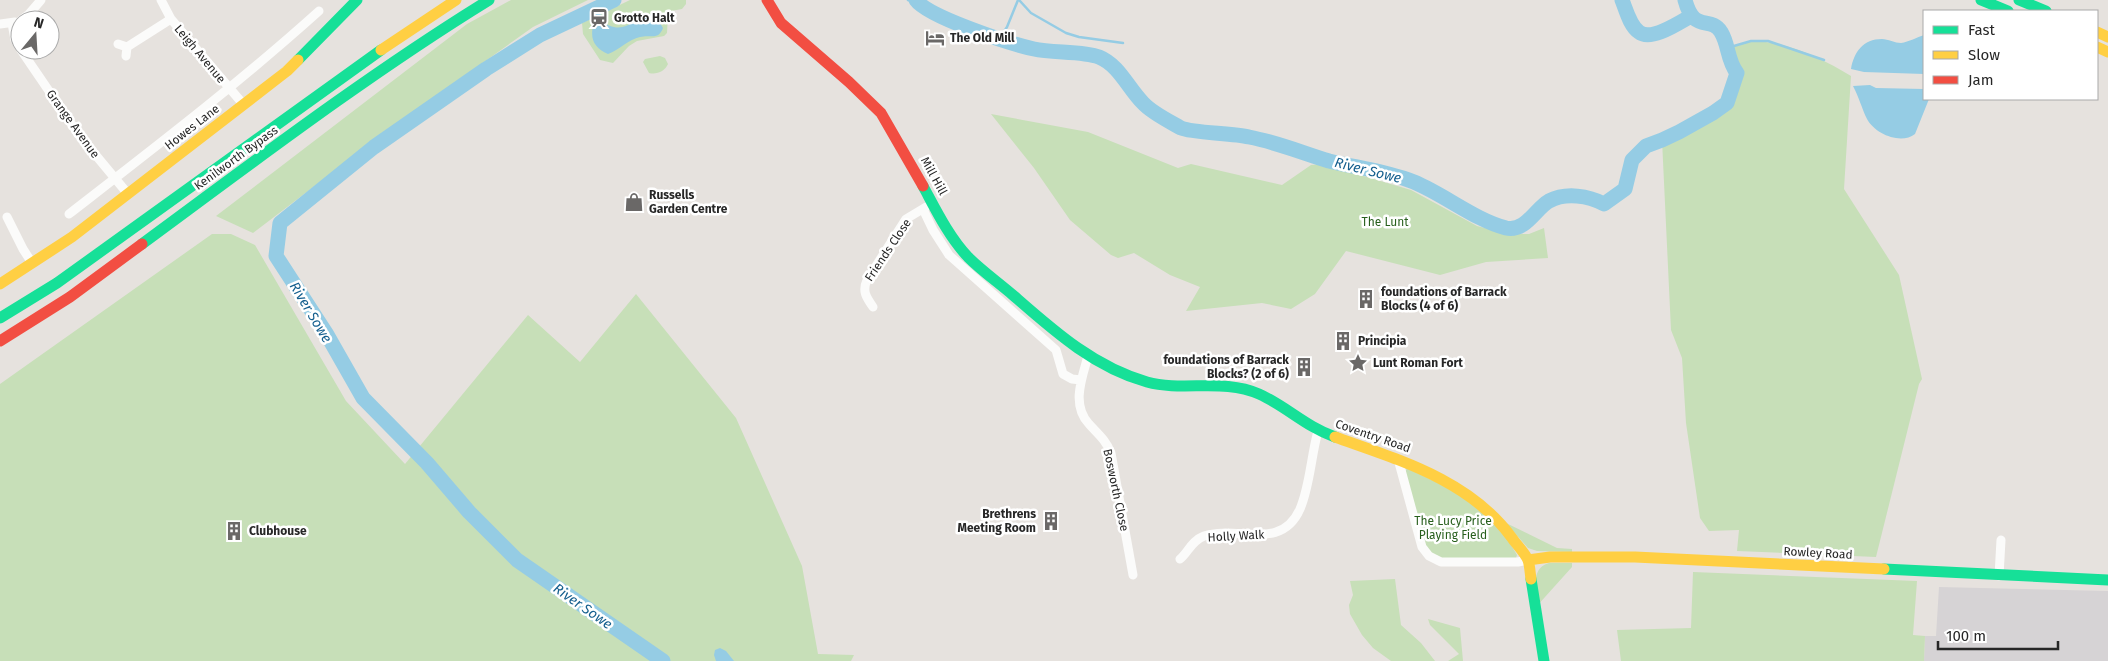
<svg xmlns="http://www.w3.org/2000/svg" width="2108" height="661" font-family="'Fira Sans',sans-serif">
<style>
.industrial{fill:#d6d3d5}
.green{fill:#c7dfb8}
.water{fill:#95cce4}
.lines{fill:none;stroke-linecap:round;stroke-linejoin:round}
.stream{stroke:#95cce4;stroke-width:2.5}
.river{stroke:#95cce4;stroke-width:15}
.street{stroke:#fbfbfa;stroke-width:9}
.fast{stroke:#16e098;stroke-width:11}
.slow{stroke:#ffcf43;stroke-width:11}
.jam{stroke:#f24e42;stroke-width:11}
.labels{text-anchor:middle;stroke-width:5;stroke-linejoin:round;paint-order:stroke}
.poi-label{font-size:12px;font-weight:bold;fill:#272727;stroke:#fff;text-anchor:start}
.street-label{font-size:12px;fill:#272727;stroke:#fff}
.park-label{font-size:12px;fill:#285f1d;stroke:#fff}
.water-label{font-size:14px;font-style:italic;fill:#155f8e;stroke:#fff}
</style>
<rect width="100%" height="100%" fill="#e6e2de"/>
<path class="industrial" d="M 1939,587 L 2108,591 L 2108,661 L 1924,661 L 1925,636 L 1936,636 Z"/>
<path class="green" d="M 511,0 L 588,0 L 533,27 L 379,137 L 253,233 L 216,216 L 467,24 Z
M 630,0 L 686,0 L 686,4 L 682,9 L 671,11 L 668,13 L 667,33 L 664,36 L 637,41 L 629,46 L 613,63 L 600,60 L 583,34 L 582,23 Z
M 1751,41 C 1786,41 1821,58 1851,76 L 1844,189 L 1899,275 L 1922,379 L 1919,384 L 1876,557 L 1737,551 L 1739,530 L 1709,531 L 1700,518 L 1686,423 L 1682,358 L 1671,330 L 1662,140 L 1713,113 L 1727,103 L 1737,73 L 1730,64 L 1727,48 Z
M 660,56 L 665,58 L 668,64 C 665,71 657,75 649,73 L 643,62 L 645,59 Z
M 991,114 L 1088,132 L 1178,168 L 1191,164 L 1282,185 L 1311,165 L 1323,164 L 1411,190 L 1477,226 L 1509,234 L 1529,234 L 1544,228 L 1548,258 L 1486,262 L 1440,275 L 1346,251 L 1315,294 L 1291,309 L 1262,303 L 1186,311 L 1200,287 L 1170,275 L 1134,253 L 1118,258 L 1111,255 L 1070,220 L 1034,168 Z
M 212,234 L 231,234 L 255,245 L 346,401 L 405,464 L 528,315 L 580,362 L 636,294 L 736,418 L 802,566 L 818,654 L 854,655 L 851,661 L 0,661 L 0,384 Z
M 1407,468 C 1440,484 1477,500 1501,529 C 1507,537 1512,547 1517,555 L 1516,558 L 1442,558 L 1435,557 L 1424,544 L 1405,473 Z
M 1506,523 L 1557,548 L 1572,549 L 1572,552 L 1537,551 L 1528,548 Z
M 1549,563 L 1572,563 L 1572,567 L 1536,607 C 1536,592 1530,568 1549,563 Z
M 1693,572 L 1917,581 L 1913,635 L 1925,636 L 1924,661 L 1621,661 L 1617,630 L 1691,628 Z
M 1395,579 L 1401,625 L 1421,643 L 1435,661 L 1391,661 L 1373,648 L 1362,635 L 1350,614 L 1349,605 L 1353,595 L 1350,581 Z
M 1428,619 L 1460,628 L 1463,661 L 1448,661 L 1459,654 L 1430,625 Z"/>
<path class="water" d="M 647,13 L 657,18 L 663,28 C 658,41 651,34 640,37 C 629,39 619,50 608,54 C 594,48 589,38 594,23 L 599,21 C 604,22 608,26 614,27 C 627,30 636,19 647,13 Z
M 1924,35 L 1924,74 L 1864,72 L 1851,69 C 1854,52 1863,39 1882,39 C 1888,39 1895,43 1901,43 C 1909,42 1917,37 1924,35 Z
M 1870,85 L 1876,88 L 1924,89 L 1924,99 L 1929,99 L 1915,134 C 1901,145 1875,134 1867,119 C 1862,109 1859,97 1853,86 Z
M 720,648 L 726,651 L 734,661 L 716,661 L 714,655 L 715,650 Z"/>
<g class="lines">
<path class="stream" d="M 908,0 L 917,3
M 1019,0 L 1031,13 L 1066,33 L 1079,37 L 1123,43
M 999,39 L 1007,27 L 1018,0
M 1727,48 L 1751,41 L 1768,41 L 1824,60"/>
<path class="river" d="M 614,0 L 540,35 L 486,69 L 374,147 L 280,223 L 276,256 L 326,333 L 363,398 L 427,463 L 469,512 L 517,560 L 663,661
M 916,0 C 928,17 1011,44 1034,49 C 1052,53 1084,51 1099,57 C 1119,65 1128,88 1143,103 C 1152,113 1169,121 1181,128 C 1192,133 1233,133 1249,137 C 1276,142 1303,153 1329,161 C 1358,168 1386,171 1414,182 C 1445,195 1475,220 1506,228 C 1526,232 1535,209 1549,201 C 1566,192 1589,196 1604,204 L 1625,189 L 1632,160 L 1646,146 L 1662,140 L 1679,132 L 1713,113 L 1727,103 L 1737,73 C 1727,60 1729,45 1721,32 C 1710,15 1694,34 1685,0
M 1622,0 C 1626,10 1630,26 1639,32 C 1651,42 1680,22 1691,16"/>
<path class="street" d="M 161,0 L 171,19 L 243,104
M 21,20 L 29,14 L 41,0
M 12,23 L 15,40 L 20,48
M 0,24 L 15,22
M 118,44 L 127,47 L 126,56
M 127,47 L 171,19
M 21,50 L 79,135 L 128,194
M 923,209 L 933,230 L 949,255 L 1056,350 L 1063,374 L 1072,379 L 1081,380
M 69,214 C 154,148 239,83 319,11
M 7,217 L 23,249 L 32,263
M 873,307 C 866,297 862,291 867,280 L 906,219 L 926,207
M 1088,356 C 1082,378 1071,405 1089,424 C 1098,434 1106,440 1111,453 L 1133,575
M 1398,459 L 1422,547 L 1429,556 L 1441,562 L 1518,562 L 1528,560
M 1180,559 C 1188,553 1191,541 1204,536 C 1238,525 1281,552 1300,509 C 1310,486 1311,456 1318,431
M 1999,576 L 2001,540"/>
<path class="fast" d="M 1981,0 L 2008,11
M 2019,0 L 2046,11
M 298,60 L 357,0
M 923,186 C 936,210 949,237 968,257 C 982,271 999,283 1014,296 C 1054,331 1094,367 1147,382 C 1183,392 1223,378 1259,394 C 1286,406 1306,427 1335,437
M 142,244 C 256,160 369,74 489,0
M 0,318 L 57,283 L 381,50
M 1884,569 L 2108,580
M 1531,579 L 1544,661"/>
<path class="slow" d="M 2097,32 L 2108,37
M 2097,47 L 2108,52
M 381,50 L 456,0
M 0,284 L 72,237 L 287,71 L 298,60
M 1335,437 C 1399,460 1470,480 1512,538 C 1517,545 1525,553 1528,560 C 1530,566 1530,573 1531,579
M 1528,560 L 1550,557 L 1635,557 L 1884,569"/>
<path class="jam" d="M 767,0 L 781,23 L 849,82 L 881,113 L 923,186
M 0,341 L 70,297 L 142,244"/>
</g>
<defs>
<g id="station-bare" transform="scale(1.5)"><path d="M-3-6H3Q5-6 5-4V2Q5 4 3 4L4.5 6H3L1.5 4h-3L-3 6H-4.5L-3 4Q-5 4-5 2V-4Q-5-6-3-6ZM-3.5-4v3h7v-3ZM-3.5 1v1.5H-2V1ZM2 1v1.5H3.5V1Z" fill="#6a6867" stroke="#fff" stroke-width="2.5" paint-order="stroke"/></g>
<g id="hotel-bare" transform="scale(1.5)"><path d="M-6-4.5h1.5V1H6V5H4.5V3h-9V5H-6ZM-4 0a1.8 1.8 0 1 1 3.6 0ZM.5 0V-2.5h3Q6-2.5 6 0Z" fill="#6a6867" stroke="#fff" stroke-width="2.5" paint-order="stroke"/></g>
<g id="shop-bare" transform="scale(1.5)"><path d="M-5-2.5h2.3a2.7 3.5 0 0 1 5.4 0H5L5.5 6h-11ZM-1.5-2.5h3a1.5 2.3 0 0 0-3 0Z" fill="#6a6867" stroke="#fff" stroke-width="2.5" paint-order="stroke"/></g>
<g id="building-bare" transform="scale(1.5)"><path d="M-4-6H4V6H1V3H-1V6H-4ZM-2.5-4.3h1.7v1.8h-1.7ZM.8-4.3h1.7v1.8H.8ZM-2.5-1h1.7V.8h-1.7ZM.8-1h1.7V.8H.8Z" fill="#6a6867" stroke="#fff" stroke-width="2.5" paint-order="stroke"/></g>
<g id="sight-bare" transform="scale(1.5)"><path d="M0-6L1.8-2.2L6-1.7L2.9 1.2L3.7 5.4L0 3.3L-3.7 5.4L-2.9 1.2L-6-1.7L-1.8-2.2Z" fill="#6a6867" stroke="#fff" stroke-width="2.5" paint-order="stroke"/></g>
</defs>
<g fill-rule="evenodd">
<use href="#station-bare" x="599" y="18"/>
<use href="#hotel-bare" x="935" y="38"/>
<use href="#shop-bare" x="634" y="202"/>
<use href="#building-bare" x="1366" y="299"/>
<use href="#building-bare" x="1343" y="341"/>
<use href="#sight-bare" x="1358" y="363"/>
<use href="#building-bare" x="1304" y="367"/>
<use href="#building-bare" x="1051" y="521"/>
<use href="#building-bare" x="234" y="531"/>
</g>
<g class="labels">
<g class="poi-label">
<text x="614" y="22">Grotto Halt</text>
<text x="950" y="42">The Old Mill</text>
<text x="649" y="199">Russells<tspan x="649" dy="14">Garden Centre</tspan></text>
<text x="1381" y="296">foundations of Barrack<tspan x="1381" dy="14">Blocks (4 of 6)</tspan></text>
<text x="1358" y="345">Principia</text>
<text x="1289" y="364" text-anchor="end">foundations of Barrack<tspan x="1289" dy="14">Blocks? (2 of 6)</tspan></text>
<text x="1373" y="367">Lunt Roman Fort</text>
<text x="1036" y="518" text-anchor="end">Brethrens<tspan x="1036" dy="14">Meeting Room</tspan></text>
<text x="249" y="535">Clubhouse</text>
</g>
<g class="street-label">
<text transform="translate(200 54) rotate(50)" y="4">Leigh Avenue</text>
<text transform="translate(73 124) rotate(54)" y="4">Grange Avenue</text>
<text transform="translate(192 127) rotate(-38)" y="4">Howes Lane</text>
<text transform="translate(236 158) rotate(-36)" y="4">Kenilworth Bypass</text>
<text transform="translate(934 176) rotate(61)" y="4">Mill Hill</text>
<text transform="translate(888 250) rotate(-56)" y="4">Friends Close</text>
<text transform="translate(1373 436) rotate(19)" y="4">Coventry Road</text>
<text transform="translate(1116 490) rotate(78)" y="4">Bosworth Close</text>
<text transform="translate(1236 536) rotate(-3)" y="4">Holly Walk</text>
<text transform="translate(1818 553) rotate(3)" y="4">Rowley Road</text>
</g>
<g class="park-label">
<text x="1385" y="226">The Lunt</text>
<text x="1453" y="525">The Lucy Price<tspan x="1453" dy="14">Playing Field</tspan></text>
</g>
<g class="water-label">
<text transform="translate(1368 170) rotate(14)" y="5">River Sowe</text>
<text transform="translate(311 312) rotate(59)" y="5">River Sowe</text>
<text transform="translate(583 606) rotate(35)" y="5">River Sowe</text>
</g>
</g>
<rect x="1923" y="10" width="175" height="90" fill="#ffffff" stroke="#a9a9a9"/>
<rect x="1933" y="26" width="25" height="8" fill="#16e098" stroke="#a9a9a9"/>
<text x="1968" y="35" font-size="15" fill="#272727">Fast</text>
<rect x="1933" y="51" width="25" height="8" fill="#ffcf43" stroke="#a9a9a9"/>
<text x="1968" y="60" font-size="15" fill="#272727">Slow</text>
<rect x="1933" y="76" width="25" height="8" fill="#f24e42" stroke="#a9a9a9"/>
<text x="1968" y="85" font-size="15" fill="#272727">Jam</text>
<g transform="translate(35 35) rotate(18)"><circle r="24" fill="#ffffff" stroke="#a9a9a9"/>
<path d="M0-4L9 19L0 12L-9 19Z" fill="#6a6867"/>
<text y="-8" font-size="14" font-weight="bold" text-anchor="middle" fill="#272727">N</text>
</g>
<path d="M1938 641v8h120v-8" fill="none" stroke="#272727" stroke-width="2.5"/>
<text x="1946" y="641" font-size="15" fill="#272727" stroke="#ffffff" stroke-width="4" paint-order="stroke">100 m</text>
</svg>
